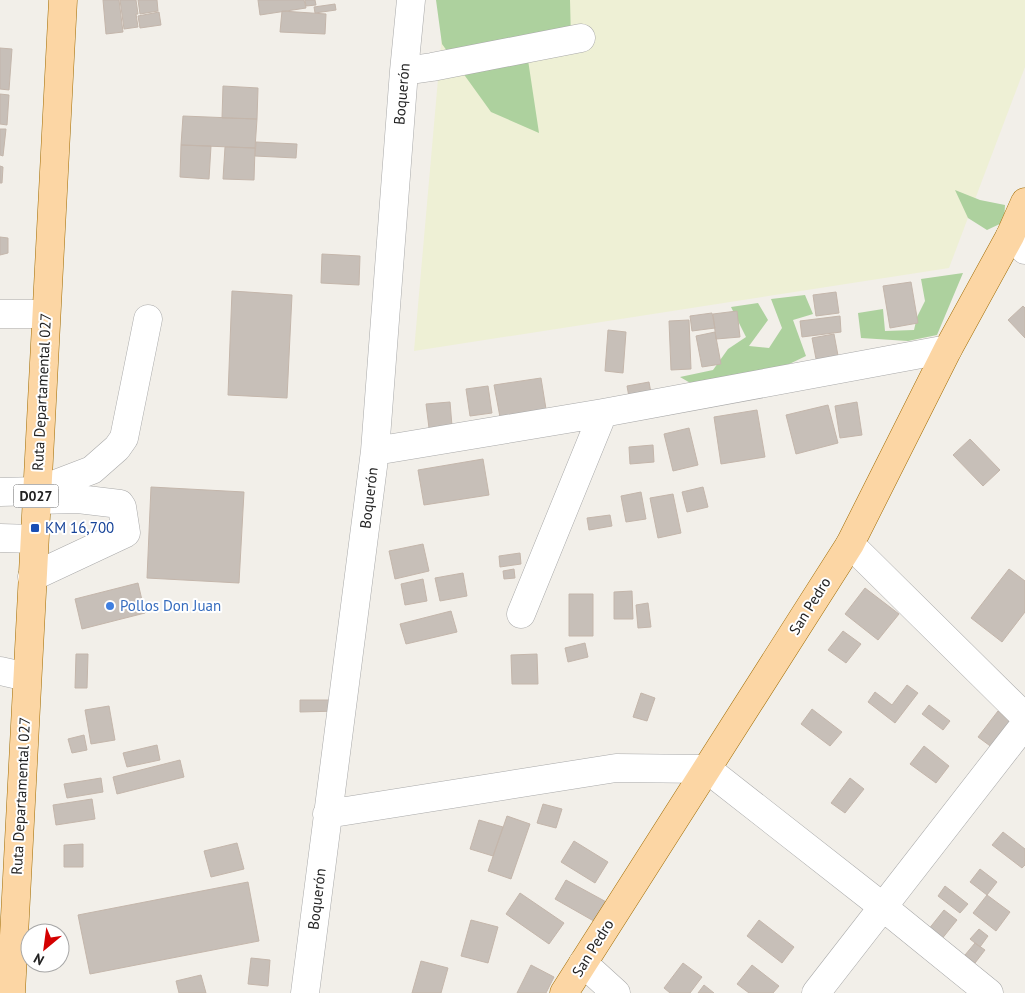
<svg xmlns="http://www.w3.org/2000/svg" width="1025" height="993" font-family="'PT Sans',sans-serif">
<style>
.farmland{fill:#eef0d5}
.forest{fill:#add19e}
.building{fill:#c7bfb8;stroke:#c4b6ab}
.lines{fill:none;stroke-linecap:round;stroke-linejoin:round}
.minor-casing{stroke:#a9a9a9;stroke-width:29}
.major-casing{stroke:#a06b00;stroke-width:29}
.minor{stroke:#fff;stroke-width:28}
.major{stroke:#fcd6a4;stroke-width:28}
.transit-dot{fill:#1a4fb4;stroke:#fff;stroke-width:2}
.shop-dot{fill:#3f7fe0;stroke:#fff;stroke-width:2}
.labels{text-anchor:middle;stroke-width:4;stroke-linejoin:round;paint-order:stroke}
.shield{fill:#fff;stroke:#646464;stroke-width:1}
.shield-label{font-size:14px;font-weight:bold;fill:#222}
.street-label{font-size:15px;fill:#222;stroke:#fff}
.transit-label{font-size:15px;fill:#164399;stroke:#fff;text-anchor:start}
.shop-label{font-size:15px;fill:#366cbe;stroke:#fff;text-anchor:start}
</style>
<rect width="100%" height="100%" fill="#f2efe9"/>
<path class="farmland" d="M 445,0 L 1025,0 L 1025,67 L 949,268 L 414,351 Z"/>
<path class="forest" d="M 436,0 L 570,0 L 571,40 L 525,40 L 539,133 L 491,112 L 442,44 Z
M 955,190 L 980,200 L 1005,205 L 1004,222 L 987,230 L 968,218 Z
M 963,273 L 937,335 L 908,341 L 861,338 L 858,313 L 883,309 L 885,331 L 914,330 L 917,317 L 925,301 L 921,279 Z
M 805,295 L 813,314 L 793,320 L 806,356 L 783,367 L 699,388 L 680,377 L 713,370 L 728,349 L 746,337 L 731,307 L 758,303 L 768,320 L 749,346 L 769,348 L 782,328 L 771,299 Z"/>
<path class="building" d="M 103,0 L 119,0 L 123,32 L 106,34 Z
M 120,0 L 136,0 L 138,14 L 136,14 L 138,27 L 124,29 Z
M 138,0 L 157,0 L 158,11 L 140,14 Z
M 258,0 L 304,0 L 306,8 L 260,15 Z
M 305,0 L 315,0 L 316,5 L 306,6 Z
M 335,4 L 336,10 L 315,13 L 314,7 Z
M 282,11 L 326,14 L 325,34 L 280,32 Z
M 159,12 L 161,25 L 140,28 L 138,16 Z
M 0,48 L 12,49 L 9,90 L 0,89 Z
M 223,86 L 258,88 L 257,119 L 222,118 Z
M 0,94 L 9,95 L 7,125 L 0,124 Z
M 183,116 L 257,119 L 255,148 L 181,145 Z
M 0,129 L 6,129 L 3,156 L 0,155 Z
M 256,142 L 297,144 L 296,158 L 255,156 Z
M 181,145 L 211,146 L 209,179 L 180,177 Z
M 225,147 L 255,148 L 254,180 L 223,179 Z
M 0,166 L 3,167 L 2,183 L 0,183 Z
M 0,237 L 8,238 L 8,253 L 0,255 Z
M 322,254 L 360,256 L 359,285 L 321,283 Z
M 911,282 L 918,323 L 890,328 L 883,286 Z
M 232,291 L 292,295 L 287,398 L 228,395 Z
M 836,292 L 839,313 L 816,316 L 813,295 Z
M 1023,306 L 1025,308 L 1025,338 L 1008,320 Z
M 737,311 L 740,337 L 716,339 L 713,314 Z
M 712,313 L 715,328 L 692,331 L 690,316 Z
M 840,316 L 841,332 L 802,337 L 800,321 Z
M 689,320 L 691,369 L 671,370 L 669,321 Z
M 608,330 L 626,332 L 623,373 L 605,371 Z
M 715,332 L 721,364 L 702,367 L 696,336 Z
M 834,334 L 839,361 L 817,364 L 812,338 Z
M 541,378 L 546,409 L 500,417 L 494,385 Z
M 649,382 L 651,393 L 629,397 L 627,386 Z
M 488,386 L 492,413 L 470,416 L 466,389 Z
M 450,402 L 452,426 L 429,428 L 426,404 Z
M 857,402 L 862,435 L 840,438 L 835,406 Z
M 828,405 L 838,443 L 796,454 L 786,415 Z
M 757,410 L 765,457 L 721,464 L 714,417 Z
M 689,428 L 698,465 L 673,471 L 664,434 Z
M 970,439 L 1000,470 L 983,486 L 953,455 Z
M 653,445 L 654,462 L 630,464 L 629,447 Z
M 483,459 L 489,495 L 424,505 L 418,470 Z
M 151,487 L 244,492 L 239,583 L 147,578 Z
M 703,487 L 708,507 L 687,512 L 682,492 Z
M 641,492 L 646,519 L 626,522 L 621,496 Z
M 673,494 L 681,533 L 658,538 L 650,498 Z
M 610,515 L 612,526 L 589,530 L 587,518 Z
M 423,544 L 429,571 L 395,579 L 389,551 Z
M 520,553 L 521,564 L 500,567 L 499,556 Z
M 514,569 L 515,578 L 504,579 L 503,571 Z
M 1009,569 L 1025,581 L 1025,612 L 1002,642 L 971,618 Z
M 463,573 L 467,596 L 440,601 L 435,578 Z
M 423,579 L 427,601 L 405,605 L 401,584 Z
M 138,583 L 145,613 L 82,629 L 75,599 Z
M 865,588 L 899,614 L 878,640 L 845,614 Z
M 632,591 L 633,619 L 614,619 L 614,592 Z
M 569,594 L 593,594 L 593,636 L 569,636 Z
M 648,603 L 651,627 L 638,628 L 636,605 Z
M 451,611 L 457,632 L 406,644 L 400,624 Z
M 843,631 L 861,644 L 846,663 L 828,650 Z
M 585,643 L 588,657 L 568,662 L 565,648 Z
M 76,654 L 88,654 L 87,688 L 75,688 Z
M 537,654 L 538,684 L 512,684 L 511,655 Z
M 907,685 L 918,693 L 895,723 L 868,702 L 875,692 L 892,705 Z
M 641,693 L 655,698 L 647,721 L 633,717 Z
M 300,700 L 339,700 L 339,711 L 300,712 Z
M 929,705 L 950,721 L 943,730 L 922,714 Z
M 109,706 L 115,740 L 91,744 L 85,710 Z
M 812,709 L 842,732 L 830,746 L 801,724 Z
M 998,711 L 1012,723 L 993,748 L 978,737 Z
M 84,735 L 87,750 L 72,753 L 68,739 Z
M 157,745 L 160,760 L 127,767 L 123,753 Z
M 924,746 L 949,766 L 936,783 L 910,764 Z
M 180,760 L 184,777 L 117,794 L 113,777 Z
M 101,778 L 103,792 L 67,798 L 64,784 Z
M 850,778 L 864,789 L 845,813 L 831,803 Z
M 92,799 L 95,819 L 56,825 L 53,805 Z
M 543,804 L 562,809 L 556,828 L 537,823 Z
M 507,816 L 530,824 L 511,879 L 488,871 Z
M 479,820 L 503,827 L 493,856 L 470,849 Z
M 1003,832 L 1025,849 L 1025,865 L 1022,868 L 992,845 Z
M 574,841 L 608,862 L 595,883 L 561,862 Z
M 237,843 L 244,869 L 211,877 L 204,851 Z
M 83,844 L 83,867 L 64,867 L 64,845 Z
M 980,869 L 997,882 L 987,895 L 970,882 Z
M 566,880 L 610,904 L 599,924 L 555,899 Z
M 248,882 L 259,941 L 90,974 L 78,915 Z
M 945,886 L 968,904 L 960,913 L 938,896 Z
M 520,893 L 564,923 L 549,944 L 506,914 Z
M 987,895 L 1010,912 L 996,931 L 973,913 Z
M 944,910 L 957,920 L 941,940 L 928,930 Z
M 471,920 L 498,927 L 488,963 L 461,956 Z
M 759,920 L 794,947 L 782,963 L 747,936 Z
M 979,929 L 988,936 L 980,947 L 970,939 Z
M 975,943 L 985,950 L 975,963 L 965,955 Z
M 251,958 L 270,960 L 268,986 L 248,984 Z
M 421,961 L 448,968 L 441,993 L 412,993 Z
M 683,963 L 702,977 L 690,993 L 670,993 L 664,988 Z
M 531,965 L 554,977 L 546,993 L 517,993 Z
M 752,965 L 779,986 L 773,993 L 749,993 L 737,984 Z
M 201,975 L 206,993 L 179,993 L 176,981 Z
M 704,985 L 714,993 L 698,993 Z"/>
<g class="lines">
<g class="minor-casing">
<path id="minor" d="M 404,71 L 432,67 L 581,38
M 1010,236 L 1025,250
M 0,314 L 46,314
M 375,451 L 603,413 L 948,349
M 0,492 L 37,491 L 92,470 L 117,448 L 124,438 L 148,319
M 0,538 L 34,539
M 850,544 L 1025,717
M 32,577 L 126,533 L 122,507 L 120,504 L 78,499 L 36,500
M 521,614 L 603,413
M 0,671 L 27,677
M 327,814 L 616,768 L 707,769 L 883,907 L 989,993
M 583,963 L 616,993
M 305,993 L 375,451 L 404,71 L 411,0
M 816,993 L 1025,724"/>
</g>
<g class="major-casing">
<path id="major" d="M 11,993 L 63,0
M 564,993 L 850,544 L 948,349 L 1010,236 L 1025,202"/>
</g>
<use href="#minor" class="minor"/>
<use href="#major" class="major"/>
</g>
<rect class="transit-dot" x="30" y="523" width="10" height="10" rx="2.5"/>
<circle class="shop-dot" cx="110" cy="606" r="5"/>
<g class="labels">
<rect class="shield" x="13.5" y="484.5" width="45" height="23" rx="4"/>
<g class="shield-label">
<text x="36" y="501">D027</text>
</g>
<g class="street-label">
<text transform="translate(402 94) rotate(-85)" y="5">Boquerón</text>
<text transform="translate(42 392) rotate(-87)" y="5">Ruta Departamental 027</text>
<text transform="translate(369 498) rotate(-83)" y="5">Boquerón</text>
<text transform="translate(810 606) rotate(-58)" y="5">San Pedro</text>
<text transform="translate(21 796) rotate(-87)" y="5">Ruta Departamental 027</text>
<text transform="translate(317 899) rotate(-83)" y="5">Boquerón</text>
<text transform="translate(593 948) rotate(-58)" y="5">San Pedro</text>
</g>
<g class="transit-label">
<text x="45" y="533">KM 16,700</text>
</g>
<g class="shop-label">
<text x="120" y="611">Pollos Don Juan</text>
</g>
</g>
<g transform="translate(45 948) rotate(209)"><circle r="24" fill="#ffffff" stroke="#a7a7a7"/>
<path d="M0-4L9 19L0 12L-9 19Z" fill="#d40000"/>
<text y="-8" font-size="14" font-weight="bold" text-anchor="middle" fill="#222222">N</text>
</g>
</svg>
